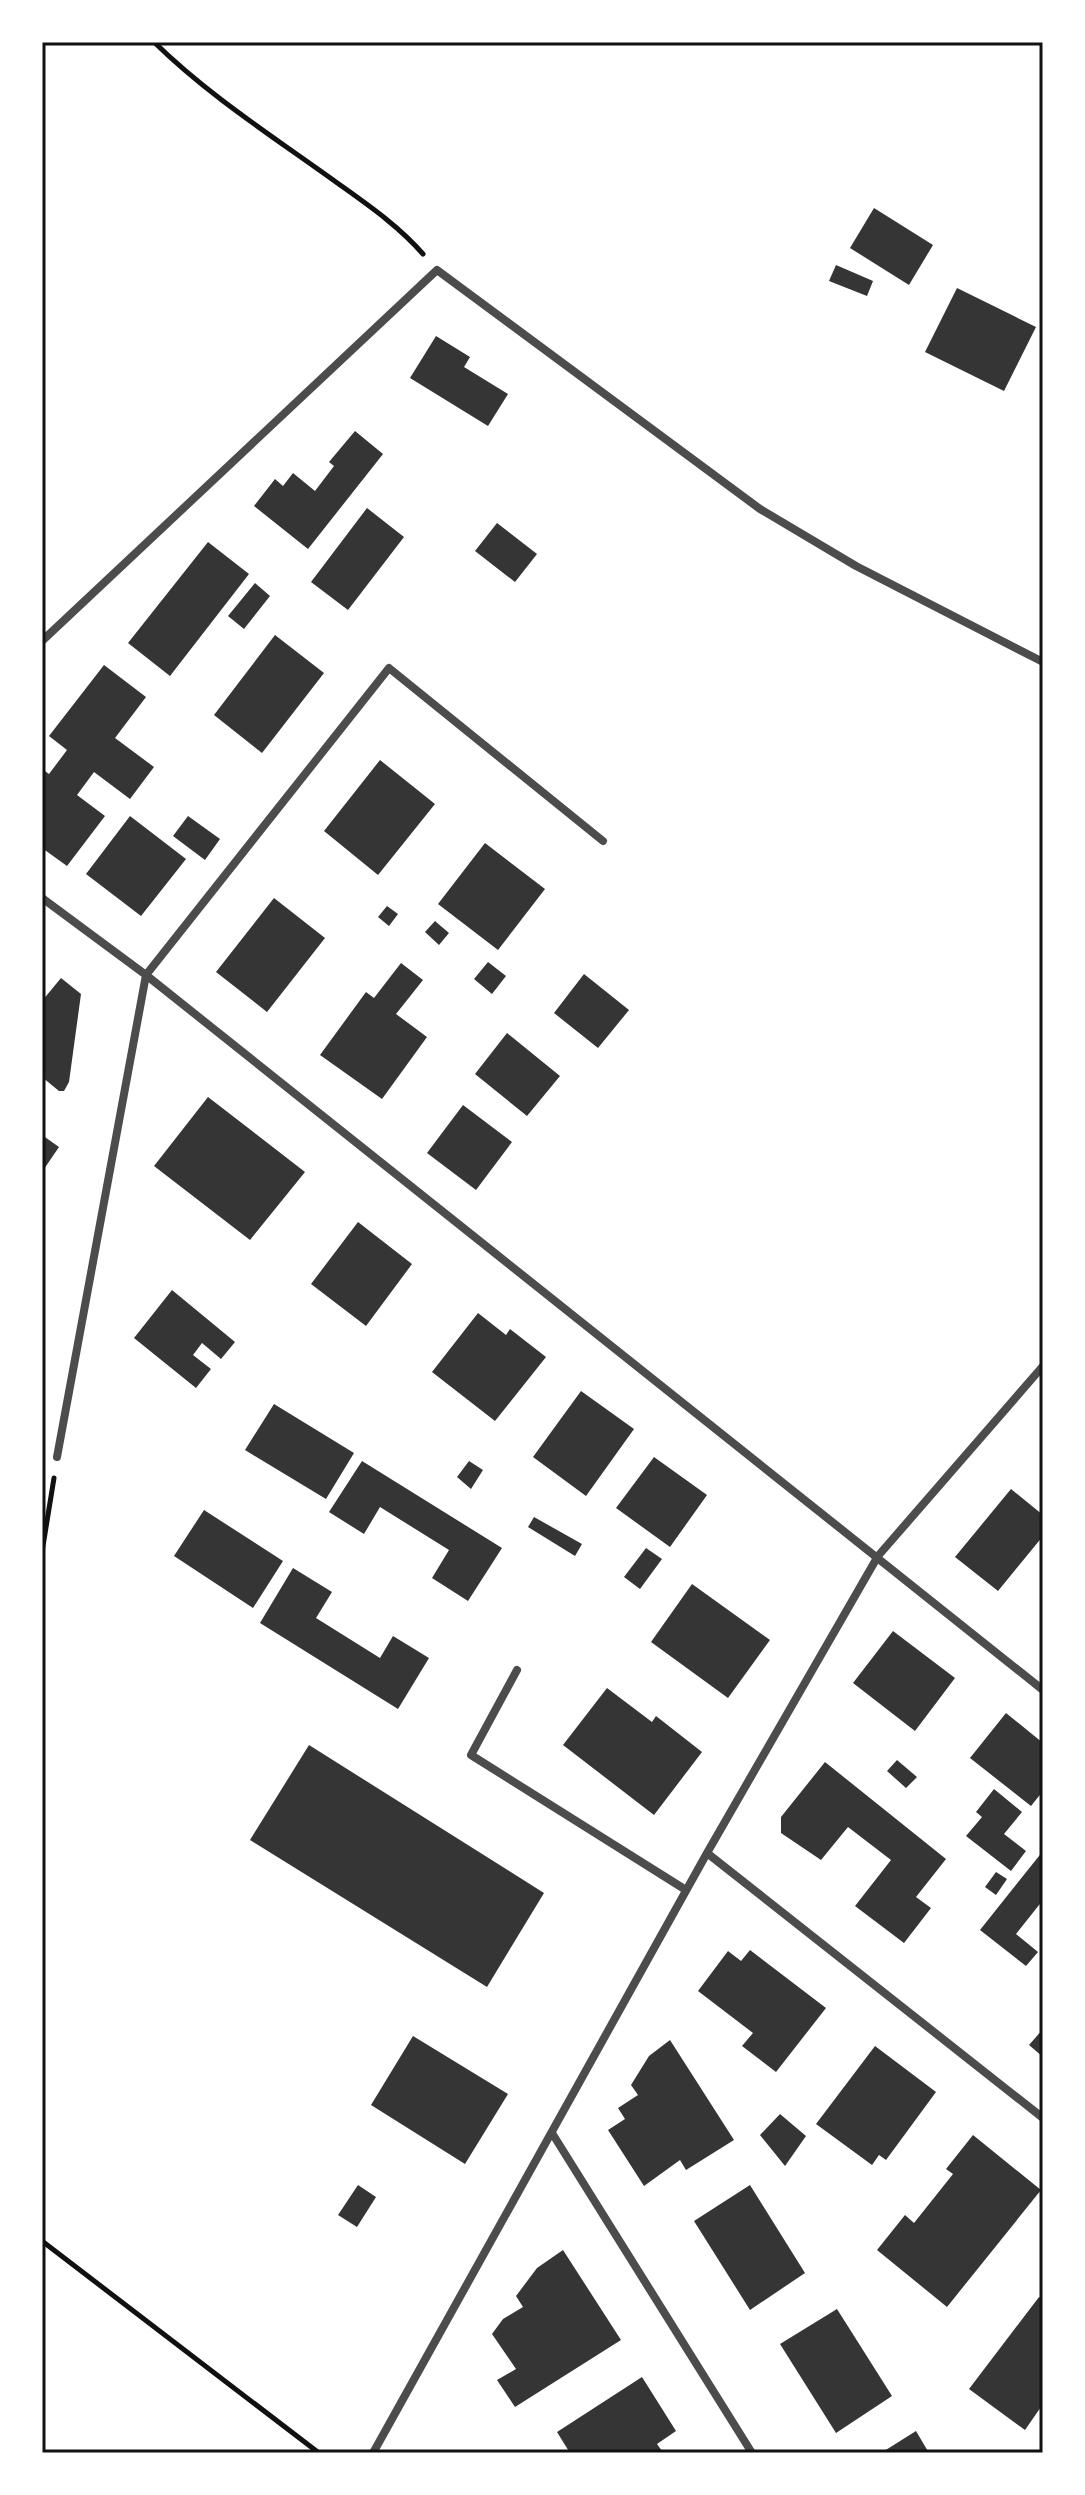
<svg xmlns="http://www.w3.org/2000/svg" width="1085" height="2495" font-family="'Fira Sans',sans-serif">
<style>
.building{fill:#353535}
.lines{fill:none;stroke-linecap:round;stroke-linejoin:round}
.path{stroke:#111;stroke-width:5}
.minor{stroke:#4c4c4c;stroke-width:8}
.neatline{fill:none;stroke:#111;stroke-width:3}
</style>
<rect width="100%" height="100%" fill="#fff"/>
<path class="building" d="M 874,208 L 933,245 L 909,285 L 850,248 Z
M 836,265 L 873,281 L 867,296 L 829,281 Z
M 957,288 L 1036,327 L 1004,391 L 925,352 Z
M 436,336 L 470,357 L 464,367 L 508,394 L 488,426 L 410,378 Z
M 355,431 L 383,454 L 308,549 L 254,506 L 275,479 L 283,486 L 293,473 L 315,491 L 334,466 L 329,462 Z
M 367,508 L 404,537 L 348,610 L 311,582 Z
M 497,523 L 537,554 L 515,582 L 475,551 Z
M 208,542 L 249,574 L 170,676 L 128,643 Z
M 255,583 L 270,596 L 244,629 L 228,616 Z
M 275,635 L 324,673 L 262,753 L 214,715 Z
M 104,665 L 146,697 L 115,738 L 154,767 L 130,799 L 94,772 L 77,795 L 105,816 L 67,866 L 42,848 L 42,769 L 49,774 L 67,750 L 49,736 Z
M 380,760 L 435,804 L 378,875 L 324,831 Z
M 130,816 L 186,859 L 141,916 L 86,874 Z
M 188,816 L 220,839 L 205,860 L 173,836 Z
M 485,843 L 545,889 L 498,950 L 438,904 Z
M 274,898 L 325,938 L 267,1012 L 216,972 Z
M 387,906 L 398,914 L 389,926 L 378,917 Z
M 435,921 L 449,933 L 439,945 L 425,932 Z
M 488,962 L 506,976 L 492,994 L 474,979 Z
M 401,963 L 423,980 L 396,1014 L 427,1037 L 382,1099 L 320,1055 L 366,992 L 374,998 Z
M 584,974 L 629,1010 L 598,1048 L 554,1013 Z
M 61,978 L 81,994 L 69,1082 L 64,1091 L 59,1091 L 42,1077 L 42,1001 Z
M 507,1033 L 560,1076 L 527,1116 L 475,1074 Z
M 208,1097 L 305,1172 L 250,1240 L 154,1166 Z
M 463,1105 L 512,1142 L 476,1190 L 427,1153 Z
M 42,1135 L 59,1147 L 42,1172 Z
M 358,1222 L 412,1264 L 366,1326 L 311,1284 Z
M 172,1290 L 235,1342 L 221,1359 L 202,1343 L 193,1355 L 211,1369 L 196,1388 L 134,1338 Z
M 478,1313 L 506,1335 L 510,1329 L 546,1357 L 495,1421 L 432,1372 Z
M 581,1391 L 634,1429 L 586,1496 L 533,1457 Z
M 274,1404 L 354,1453 L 326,1499 L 245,1450 Z
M 654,1457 L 707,1495 L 670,1547 L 616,1508 Z
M 362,1461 L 502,1548 L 468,1601 L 432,1578 L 449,1550 L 380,1507 L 364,1534 L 329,1512 Z
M 469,1461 L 483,1470 L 471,1489 L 457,1477 Z
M 1011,1489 L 1043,1515 L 1043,1536 L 998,1591 L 955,1557 Z
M 204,1510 L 283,1561 L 253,1608 L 174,1556 Z
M 534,1517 L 582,1544 L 575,1556 L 528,1527 Z
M 646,1548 L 662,1559 L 640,1589 L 624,1577 Z
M 293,1568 L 332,1592 L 316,1618 L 380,1658 L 393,1636 L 429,1658 L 398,1709 L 260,1623 Z
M 692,1584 L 770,1640 L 728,1698 L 651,1642 Z
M 893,1631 L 955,1678 L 915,1731 L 853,1683 Z
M 607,1688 L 652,1722 L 656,1716 L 702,1752 L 654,1815 L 563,1745 Z
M 1006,1713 L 1043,1743 L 1043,1791 L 1031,1806 L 970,1758 Z
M 309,1745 L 544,1893 L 487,1987 L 250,1840 Z
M 897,1760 L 917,1777 L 906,1788 L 887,1771 Z
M 825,1762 L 946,1859 L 916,1897 L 931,1908 L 904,1943 L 855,1906 L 891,1860 L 848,1827 L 821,1860 L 781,1833 L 781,1817 Z
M 994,1789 L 1022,1812 L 1004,1834 L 1026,1851 L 1011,1871 L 966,1836 L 982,1817 L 976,1812 Z
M 1043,1851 L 1043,1900 L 1016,1934 L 1038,1952 L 1026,1966 L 980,1930 Z
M 996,1872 L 1007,1879 L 996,1895 L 985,1887 Z
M 750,1950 L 826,2008 L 776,2072 L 742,2046 L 753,2033 L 698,1991 L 728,1951 L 741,1961 Z
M 1043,2029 L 1043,2057 L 1029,2045 Z
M 413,2036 L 508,2094 L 465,2164 L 371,2105 Z
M 670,2040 L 734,2140 L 686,2170 L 680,2160 L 644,2186 L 608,2130 L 625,2119 L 618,2108 L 638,2095 L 631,2085 L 649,2056 Z
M 875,2046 L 936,2092 L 886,2160 L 879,2155 L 872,2165 L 816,2124 Z
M 780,2114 L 806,2136 L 785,2166 L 760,2135 Z
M 973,2135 L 1041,2190 L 947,2307 L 877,2250 L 905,2215 L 914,2223 L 953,2174 L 946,2169 Z
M 358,2185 L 376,2197 L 357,2227 L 338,2215 Z
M 750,2185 L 805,2273 L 750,2310 L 694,2221 Z
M 563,2250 L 621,2340 L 515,2407 L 497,2380 L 516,2369 L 492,2334 L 503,2319 L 523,2307 L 516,2296 L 537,2268 Z
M 1039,2297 L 1043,2299 L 1043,2404 L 1025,2430 L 969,2389 Z
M 837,2309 L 892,2396 L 836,2433 L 780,2344 Z
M 642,2377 L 676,2431 L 657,2444 L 662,2451 L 659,2453 L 570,2453 L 557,2432 Z
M 916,2431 L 929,2453 L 881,2453 Z"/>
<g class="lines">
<path class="path" d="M 154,42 C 207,94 269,134 329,177 C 362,201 396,223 423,254
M 42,1552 L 54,1478
M 42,2241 L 319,2453"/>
<path class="minor" d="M 42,641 L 437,270 L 760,509 L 856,566 L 1043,662
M 42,898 L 146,975 L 1043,1690
M 57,1457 L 146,975 L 389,668 L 603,841
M 517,1670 L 471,1755 L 686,1890
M 707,1853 L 1043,2118
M 552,2133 L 752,2453
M 373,2453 L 707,1853 L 878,1556 L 1043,1366"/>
</g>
<rect width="1085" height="2495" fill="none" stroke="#ffffff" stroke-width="88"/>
<rect x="44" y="44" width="997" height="2407" class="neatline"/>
</svg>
